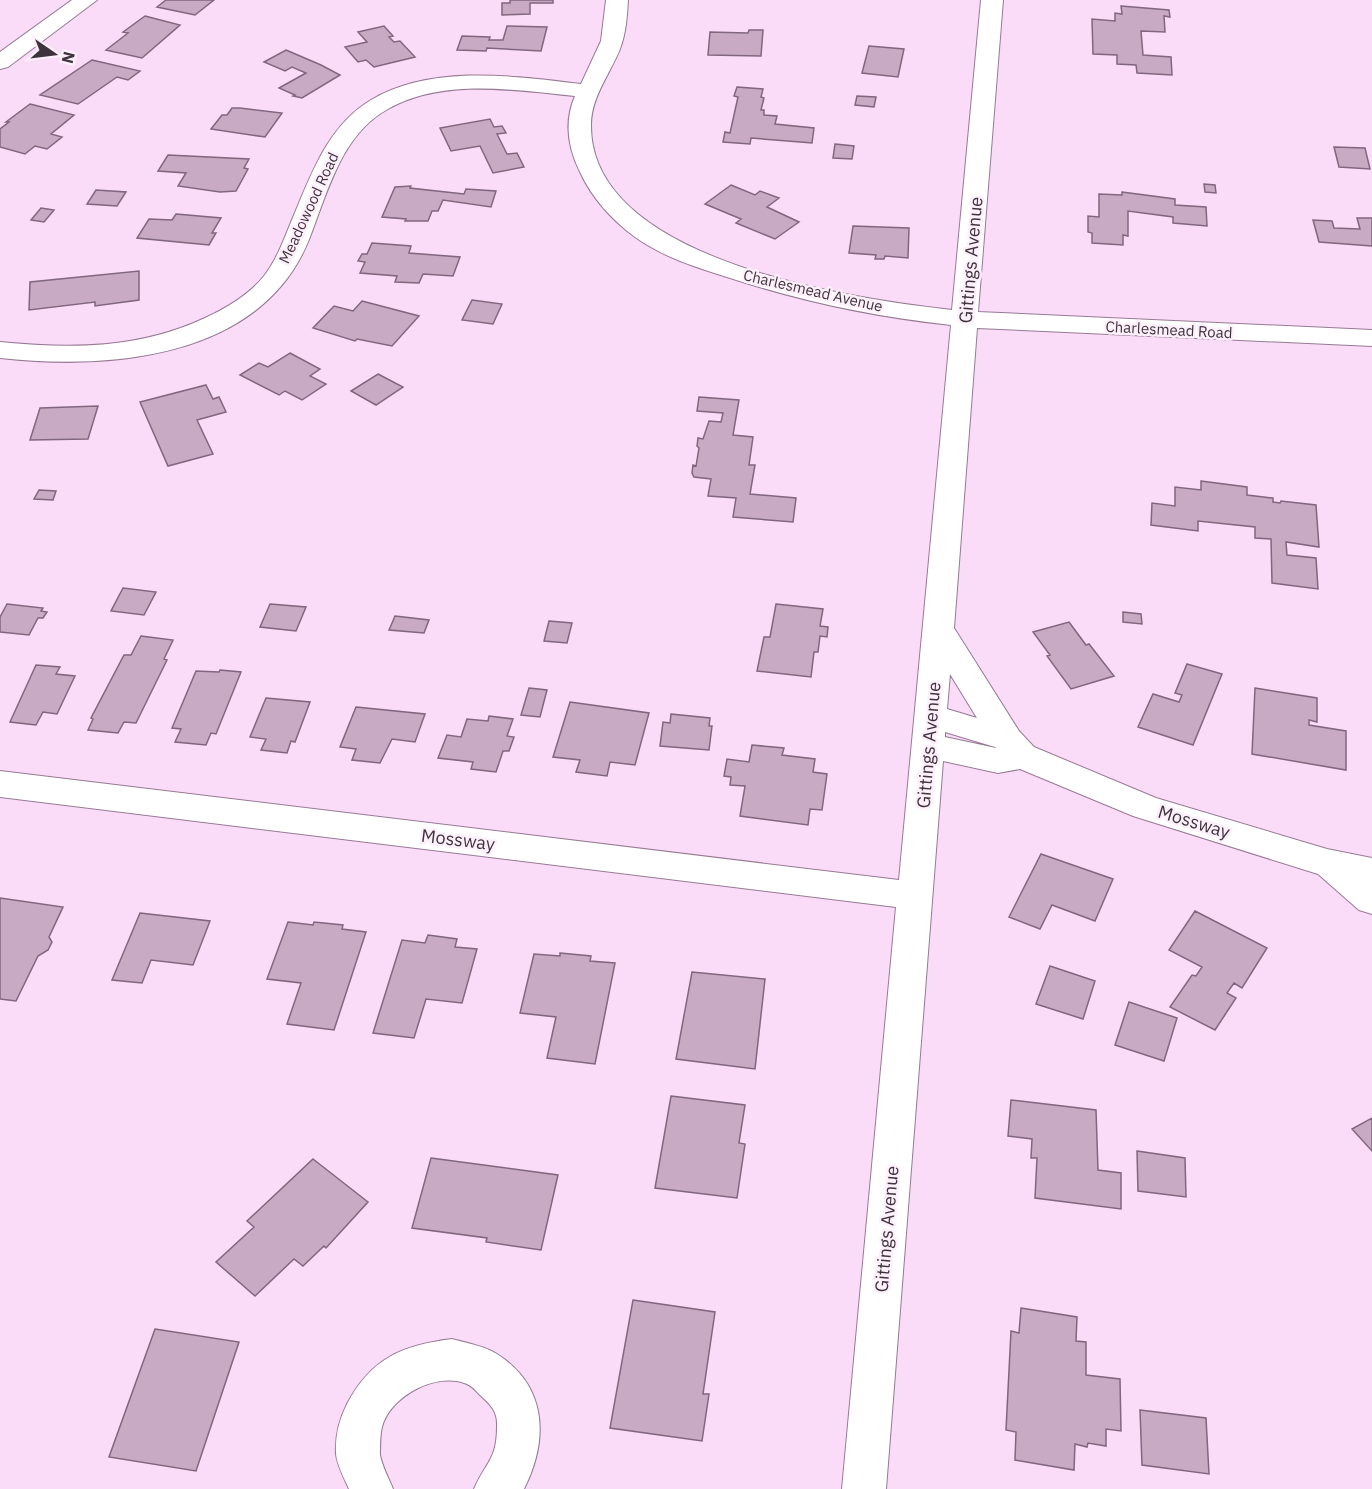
<svg xmlns="http://www.w3.org/2000/svg" width="1372" height="1489" font-family="'IBM Plex Sans',sans-serif">
<style>
.building{fill:#c8aac5;stroke:#81667f;stroke-width:1.5}
.lines{fill:none;stroke-linecap:round;stroke-linejoin:round}
.minor-casing{stroke:#967a94;stroke-width:2}
.minor{fill:#fff;fill-rule:evenodd}
.labels{text-anchor:middle;stroke-width:5;stroke-linejoin:round;paint-order:stroke}
.far-street-label{font-size:15px;fill:#3f333e;stroke:#fdf0fb}
.street-label{font-size:18px;fill:#3f333e;stroke:#fdf0fb}
</style>
<rect width="100%" height="100%" fill="#fbdcf8"/>
<path class="building" d="M 166,0 L 214,0 L 195,15 L 157,7 Z
M 510,0 L 553,0 L 553,3 L 530,3 L 530,14 L 502,15 L 502,3 L 510,3 Z
M 1121,6 L 1169,10 L 1170,17 L 1164,16 L 1165,32 L 1141,31 L 1143,55 L 1171,57 L 1172,75 L 1137,73 L 1136,65 L 1117,64 L 1117,55 L 1093,54 L 1092,19 L 1115,21 L 1115,13 L 1122,14 Z
M 145,16 L 180,25 L 142,58 L 106,50 L 128,33 L 123,32 Z
M 384,26 L 393,36 L 389,37 L 394,42 L 400,41 L 415,57 L 374,67 L 366,60 L 358,62 L 345,47 L 367,42 L 358,32 Z
M 507,26 L 547,27 L 541,51 L 487,48 L 486,51 L 457,50 L 462,36 L 490,37 L 489,40 L 503,40 Z
M 749,30 L 763,30 L 761,56 L 708,55 L 710,32 L 748,33 Z
M 869,46 L 904,49 L 898,77 L 862,73 Z
M 286,50 L 321,65 L 340,75 L 302,98 L 293,96 L 295,95 L 279,88 L 306,73 L 292,67 L 285,71 L 264,62 Z
M 92,60 L 140,71 L 128,80 L 117,77 L 78,104 L 40,95 Z
M 737,87 L 763,89 L 761,97 L 764,98 L 761,110 L 764,110 L 764,115 L 777,116 L 775,124 L 814,128 L 812,143 L 751,138 L 750,144 L 723,142 L 725,132 L 730,133 L 738,97 L 734,96 Z
M 857,96 L 876,97 L 874,107 L 855,105 Z
M 30,104 L 74,115 L 51,134 L 62,137 L 47,149 L 35,146 L 25,154 L 0,147 L 0,129 L 9,122 L 6,122 Z
M 232,108 L 240,108 L 282,113 L 265,137 L 211,129 L 222,115 L 227,115 Z
M 490,119 L 494,127 L 502,126 L 506,133 L 497,134 L 507,154 L 517,153 L 524,167 L 493,173 L 480,146 L 451,151 L 440,128 Z
M 835,144 L 854,146 L 852,159 L 833,158 Z
M 1334,147 L 1365,148 L 1370,169 L 1339,167 Z
M 168,155 L 249,159 L 244,168 L 248,169 L 236,191 L 220,192 L 178,186 L 186,173 L 158,171 Z
M 1204,184 L 1215,185 L 1216,193 L 1205,192 Z
M 731,185 L 755,195 L 760,191 L 779,198 L 767,207 L 799,222 L 775,239 L 736,223 L 741,219 L 705,204 Z
M 411,186 L 410,188 L 464,194 L 466,189 L 496,191 L 491,207 L 443,200 L 438,211 L 432,211 L 428,221 L 405,221 L 406,219 L 382,217 L 395,187 Z
M 96,190 L 126,192 L 117,206 L 87,204 Z
M 1122,192 L 1175,199 L 1175,205 L 1206,207 L 1207,226 L 1173,223 L 1173,217 L 1128,211 L 1128,236 L 1123,235 L 1123,245 L 1092,243 L 1092,233 L 1088,232 L 1088,216 L 1099,217 L 1099,194 L 1122,195 Z
M 41,208 L 54,210 L 44,222 L 31,220 Z
M 176,214 L 221,218 L 212,233 L 216,233 L 209,245 L 137,238 L 149,219 L 172,220 Z
M 1357,218 L 1372,218 L 1372,246 L 1319,242 L 1313,220 L 1332,221 L 1334,228 L 1360,229 Z
M 853,226 L 909,228 L 908,258 L 885,256 L 884,259 L 875,259 L 876,255 L 849,253 Z
M 372,243 L 411,246 L 409,253 L 460,257 L 453,276 L 423,274 L 419,283 L 395,282 L 397,276 L 360,273 L 365,262 L 358,261 L 362,254 L 367,254 Z
M 139,271 L 139,300 L 95,306 L 95,302 L 29,310 L 30,282 Z
M 472,300 L 502,304 L 493,324 L 462,320 Z
M 362,301 L 419,316 L 392,346 L 357,339 L 355,341 L 313,328 L 334,306 L 353,311 Z
M 290,353 L 320,369 L 310,376 L 326,384 L 302,400 L 285,391 L 279,395 L 240,375 L 259,363 L 268,367 Z
M 378,374 L 403,387 L 376,405 L 351,391 Z
M 206,385 L 213,399 L 219,397 L 226,412 L 197,420 L 213,454 L 168,466 L 140,402 Z
M 699,397 L 739,400 L 733,435 L 753,437 L 749,465 L 755,465 L 750,494 L 796,498 L 793,522 L 733,517 L 736,498 L 708,496 L 711,479 L 694,477 L 692,473 L 693,465 L 696,466 L 699,448 L 697,446 L 698,438 L 703,439 L 709,421 L 721,422 L 723,413 L 697,411 Z
M 98,406 L 88,439 L 30,440 L 40,408 Z
M 1201,481 L 1247,487 L 1247,495 L 1273,498 L 1273,502 L 1280,503 L 1281,501 L 1316,505 L 1319,547 L 1286,542 L 1287,555 L 1316,558 L 1318,589 L 1272,583 L 1271,539 L 1255,538 L 1255,527 L 1198,521 L 1198,531 L 1151,525 L 1152,503 L 1175,506 L 1175,487 L 1201,490 Z
M 39,490 L 56,491 L 53,500 L 34,499 Z
M 123,588 L 156,592 L 144,615 L 111,611 Z
M 7,604 L 43,608 L 41,611 L 47,612 L 43,618 L 38,618 L 29,635 L 0,632 L 0,617 Z
M 270,604 L 306,607 L 296,631 L 260,627 Z
M 776,604 L 823,609 L 820,626 L 828,627 L 827,637 L 820,636 L 818,652 L 814,652 L 811,677 L 757,671 L 764,637 L 770,637 Z
M 1123,612 L 1141,614 L 1142,624 L 1123,622 Z
M 395,616 L 429,620 L 424,633 L 389,630 Z
M 549,621 L 572,623 L 567,643 L 544,641 Z
M 1069,622 L 1086,645 L 1089,644 L 1114,676 L 1071,689 L 1047,656 L 1050,655 L 1033,632 Z
M 141,636 L 173,640 L 164,659 L 167,660 L 136,723 L 124,722 L 118,733 L 88,730 L 93,719 L 91,718 L 124,655 L 131,655 Z
M 1187,664 L 1222,674 L 1193,745 L 1138,727 L 1153,694 L 1179,702 L 1182,695 L 1175,693 Z
M 36,665 L 60,667 L 56,674 L 75,676 L 57,714 L 43,712 L 36,725 L 10,722 Z
M 220,670 L 241,672 L 216,734 L 211,733 L 206,745 L 175,742 L 181,729 L 172,728 L 196,671 L 219,672 Z
M 529,688 L 547,690 L 540,717 L 521,715 Z
M 1255,688 L 1317,698 L 1317,722 L 1309,720 L 1309,725 L 1346,731 L 1346,770 L 1252,754 Z
M 266,698 L 310,702 L 295,742 L 291,741 L 287,753 L 261,750 L 266,739 L 250,737 Z
M 570,702 L 649,713 L 635,765 L 610,762 L 607,776 L 576,772 L 580,760 L 553,757 Z
M 356,707 L 425,714 L 415,742 L 392,739 L 380,763 L 352,760 L 356,749 L 340,747 Z
M 671,714 L 710,718 L 709,726 L 712,726 L 709,750 L 660,746 L 663,722 L 670,723 Z
M 489,716 L 513,719 L 507,736 L 514,737 L 509,751 L 503,751 L 496,772 L 471,769 L 473,762 L 438,758 L 447,735 L 461,737 L 467,719 L 488,721 Z
M 752,745 L 784,748 L 782,755 L 815,759 L 813,772 L 827,774 L 822,810 L 810,809 L 808,825 L 740,816 L 745,786 L 730,785 L 731,777 L 724,776 L 727,759 L 749,762 Z
M 1041,854 L 1113,879 L 1095,921 L 1052,905 L 1040,929 L 1009,917 Z
M 0,898 L 63,907 L 49,937 L 52,942 L 48,950 L 38,956 L 16,1001 L 0,999 Z
M 1195,911 L 1267,948 L 1242,988 L 1234,983 L 1227,993 L 1236,998 L 1215,1030 L 1170,1007 L 1192,975 L 1196,976 L 1202,967 L 1169,950 Z
M 140,913 L 210,921 L 193,965 L 151,960 L 142,983 L 112,980 Z
M 288,922 L 313,925 L 314,922 L 343,925 L 342,929 L 366,932 L 334,1030 L 287,1024 L 301,983 L 267,979 Z
M 428,935 L 457,939 L 455,947 L 477,949 L 462,1003 L 426,999 L 414,1038 L 373,1033 L 402,940 L 425,943 Z
M 560,953 L 591,956 L 590,961 L 615,963 L 595,1064 L 547,1058 L 556,1017 L 520,1013 L 534,954 L 560,956 Z
M 1050,966 L 1095,981 L 1083,1019 L 1036,1004 Z
M 692,972 L 765,979 L 755,1069 L 676,1059 Z
M 1129,1002 L 1177,1018 L 1164,1061 L 1115,1045 Z
M 671,1096 L 745,1105 L 739,1143 L 745,1144 L 737,1198 L 655,1188 Z
M 1011,1100 L 1096,1110 L 1098,1170 L 1121,1173 L 1121,1209 L 1035,1198 L 1037,1158 L 1031,1158 L 1032,1139 L 1008,1136 Z
M 1372,1118 L 1372,1151 L 1352,1129 Z
M 1137,1151 L 1185,1158 L 1186,1197 L 1138,1191 Z
M 431,1158 L 558,1175 L 541,1250 L 486,1242 L 487,1238 L 412,1228 Z
M 313,1159 L 368,1202 L 326,1248 L 324,1246 L 303,1266 L 294,1259 L 255,1296 L 216,1262 L 254,1227 L 247,1221 Z
M 633,1300 L 715,1312 L 703,1394 L 709,1394 L 702,1441 L 610,1428 Z
M 1021,1308 L 1077,1317 L 1076,1341 L 1086,1342 L 1086,1375 L 1120,1379 L 1121,1431 L 1106,1429 L 1106,1446 L 1088,1443 L 1087,1447 L 1075,1444 L 1074,1470 L 1015,1460 L 1016,1432 L 1006,1430 L 1011,1331 L 1019,1333 Z
M 155,1329 L 239,1342 L 196,1471 L 109,1457 Z
M 1140,1410 L 1206,1418 L 1209,1474 L 1142,1465 Z"/>
<g class="lines">
<g class="minor-casing">
<path id="minor" d="M 72,0 L 97,0 L 8,67 L 0,69 L 0,52 Z
M 606,0 L 628,0 C 627,17 626,33 620,49 C 610,74 591,97 591,125 C 590,261 853,299 952,310 L 981,0 L 1003,0 L 978,312 L 1372,330 L 1372,346 L 977,328 L 954,628 L 1019,731 L 1034,747 L 1156,798 L 1327,849 L 1372,858 L 1372,914 L 1359,910 L 1318,874 L 1133,816 L 1020,769 L 998,773 L 943,761 L 886,1489 L 842,1489 L 896,907 L 0,797 L 0,771 L 899,880 L 951,325 C 875,317 800,301 727,277 C 695,267 663,257 635,237 C 612,220 592,198 580,172 C 568,148 564,121 575,96 C 514,90 443,78 388,109 C 340,135 327,195 308,242 C 259,359 109,370 0,358 L 0,342 C 71,349 139,349 205,318 C 226,308 249,295 264,276 C 278,258 285,236 294,215 C 312,172 329,125 371,100 C 432,64 513,76 581,84 L 601,41 ZM 950,674 L 977,718 L 947,709 ZM 945,732 L 995,747 L 996,748 L 945,737 Z
M 452,1339 C 467,1343 484,1346 497,1354 C 547,1386 549,1439 524,1489 L 474,1489 C 485,1463 497,1460 497,1427 C 498,1412 491,1405 481,1396 C 477,1392 472,1386 467,1384 C 437,1371 390,1396 382,1427 C 380,1435 380,1447 380,1455 C 382,1466 389,1479 393,1489 L 349,1489 C 344,1478 337,1465 336,1454 C 335,1436 339,1420 347,1404 C 371,1358 403,1345 452,1339 Z"/>
</g>
<use href="#minor" class="minor"/>
</g>
<g class="labels">
<g class="far-street-label">
<text transform="translate(309 208) rotate(-65)" y="5">Meadowood Road</text>
<text transform="translate(813 291) rotate(13)" y="5">Charlesmead Avenue</text>
<text transform="translate(1169 330) rotate(3)" y="5">Charlesmead Road</text>
</g>
<g class="street-label">
<text transform="translate(971 260) rotate(-85)" y="6">Gittings Avenue</text>
<text transform="translate(929 745) rotate(-85)" y="6">Gittings Avenue</text>
<text transform="translate(1194 822) rotate(17)" y="6">Mossway</text>
<text transform="translate(458 840) rotate(7)" y="6">Mossway</text>
<text transform="translate(887 1229) rotate(-85)" y="6">Gittings Avenue</text>
</g>
</g>
<g transform="translate(54 54) rotate(104)" stroke="#fdf0fb" stroke-width="4.5" paint-order="stroke">
<path d="M0-4.5L10 22L0 15L-10 22Z" fill="#3f333e"/>
<text y="-9" font-size="16" font-weight="bold" text-anchor="middle" fill="#3f333e">N</text>
</g>
</svg>
